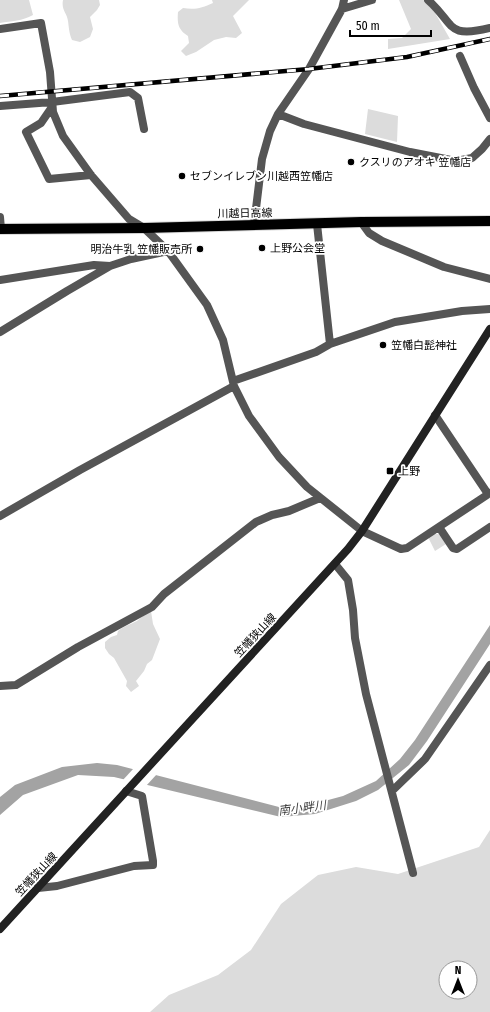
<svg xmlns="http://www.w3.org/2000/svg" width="490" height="1012" font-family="'Fira Sans Condensed','Noto Sans JP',sans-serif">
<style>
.green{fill:#dcdcdc;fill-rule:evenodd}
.water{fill:#a3a3a3}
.pier{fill:#fff}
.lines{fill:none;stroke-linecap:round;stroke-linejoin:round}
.primary-casing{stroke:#dbdbdb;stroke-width:12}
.street{stroke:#555;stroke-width:8}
.secondary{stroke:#222;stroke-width:8}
.primary{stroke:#000;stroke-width:10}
.rail-casing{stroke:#000;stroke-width:4.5}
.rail{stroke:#fff;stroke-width:3;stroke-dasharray:9;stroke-linecap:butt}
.poi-dot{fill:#000;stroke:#fff;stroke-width:1.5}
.labels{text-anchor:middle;stroke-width:3.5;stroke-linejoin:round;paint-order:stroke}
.poi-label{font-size:11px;fill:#000;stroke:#fff;text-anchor:start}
.street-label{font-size:11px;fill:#000;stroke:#fff}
.water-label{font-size:12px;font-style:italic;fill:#444;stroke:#fff}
</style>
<rect width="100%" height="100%" fill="#fff"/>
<path class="green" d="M 0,0 L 29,0 L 33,15 C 22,21 12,21 0,23 Z
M 63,0 L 99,0 L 100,5 L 97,10 L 90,17 L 93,29 L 90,37 L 80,42 L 72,40 C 69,33 69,28 68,21 C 67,13 61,10 63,0 Z
M 212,0 L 249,0 L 233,16 L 242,33 L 236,38 L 226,37 L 214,40 L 196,52 L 186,56 L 181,51 L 189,43 L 188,36 C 178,30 177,23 178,12 L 183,8 C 195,10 202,8 213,3 Z
M 399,0 L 423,0 L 434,11 L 450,39 L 388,49 L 388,39 L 402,38 L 411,29 Z
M 368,109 L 398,116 L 397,142 L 365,134 Z
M 433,534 L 439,534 L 446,544 L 435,551 L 428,537 Z
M 151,611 L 153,624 L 160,639 L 152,660 L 147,664 L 144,671 L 136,681 L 139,686 L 131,692 L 126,686 L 127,681 L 114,658 L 109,654 L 105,648 L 105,642 L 111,637 L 117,635 L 118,631 C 124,626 131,624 137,621 C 141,617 146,614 151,611 Z
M 490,830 L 490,1012 L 150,1012 L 169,995 L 218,975 L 251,950 L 281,904 L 318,875 L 356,867 L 398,874 L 479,847 ZM 446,968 L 470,968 L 470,992 L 446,992 Z"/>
<path class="water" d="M 490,625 L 490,644 L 427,741 L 409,765 L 378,790 L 356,801 L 315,814 L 281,817 L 114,777 L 78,775 L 23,795 L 0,815 L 0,797 L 15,785 L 62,767 L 97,763 L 117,765 L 279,807 L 306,806 L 343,796 L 376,781 L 400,759 L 415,740 Z"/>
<path class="pier" d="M 134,768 L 157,774 L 146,786 L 122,781 Z"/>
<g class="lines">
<g class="primary-casing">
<path id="primary" d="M 0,229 L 144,228 L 361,222 L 490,221"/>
</g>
<path class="street" d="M 428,0 C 455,24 446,39 490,28
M 342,9 L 372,0
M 0,29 L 41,23 L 50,72 L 53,112 L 63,136 L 91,175 L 129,219 L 144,228 L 168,251 L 207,305 L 223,340 L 234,386 L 249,416 L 279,457 L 307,487 L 362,531 L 401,549 L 407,548 L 490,493
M 460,56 L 474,88 L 490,118
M 0,106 L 52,102 L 130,92 L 138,98 L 144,129
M 52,107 L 41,123 L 26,132 L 49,179 L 91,175
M 278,114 L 304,124 L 410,152 L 456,161 L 472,158 L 482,149 L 490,139
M 0,217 L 1,229
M 361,222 L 369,233 L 382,241 L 444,267 L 490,279
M 317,224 L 330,344
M 254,225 L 262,159 L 270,131 L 278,114 L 309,69 L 342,9 L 344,0
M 0,280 L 94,265 L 110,266
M 0,332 L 67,291 L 110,266 L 131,259 L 168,251
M 233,381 L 316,352 L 330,344 L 395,322 L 462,311 L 490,309
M 435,415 L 488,494
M 0,516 L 80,470 L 234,386
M 439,527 L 453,548 L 457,549 L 490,527
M 335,564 L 348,580 L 353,610 L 355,638 L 366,694 L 413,873
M 0,686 L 16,685 L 78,647 L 152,607 L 164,594 L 256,522 L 272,515 L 289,511 L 320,498
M 392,791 L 425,759 L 490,665
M 38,888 L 57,886 L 134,866 L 153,865 L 153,861 L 142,796 L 126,791"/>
<path class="secondary" d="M 0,929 L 348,549 L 362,531 L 490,329"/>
<use href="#primary" class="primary"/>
<g class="rail-casing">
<path id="rail" d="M 0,96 L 309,69 L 407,57 L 490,39"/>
</g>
<use href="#rail" class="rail"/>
</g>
<g class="poi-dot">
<circle cx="351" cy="162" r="4"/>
<circle cx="182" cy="176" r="4"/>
<circle cx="262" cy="248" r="4"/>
<circle cx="200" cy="249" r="4"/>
<circle cx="383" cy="345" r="4"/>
<rect x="386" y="467" width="8" height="8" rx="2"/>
</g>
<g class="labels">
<g class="poi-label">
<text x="359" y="166">クスリのアオキ 笠幡店</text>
<text x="190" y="180">セブンイレブン川越西笠幡店</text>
<text x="270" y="252">上野公会堂</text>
<text x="192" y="253" text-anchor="end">明治牛乳 笠幡販売所</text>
<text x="391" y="349">笠幡白髭神社</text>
<text x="398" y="475">上野</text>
</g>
<g class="street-label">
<text transform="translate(245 213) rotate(-1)" y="4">川越日高線</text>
<text transform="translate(255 635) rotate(-47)" y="4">笠幡狭山線</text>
<text transform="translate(36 874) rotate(-47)" y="4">笠幡狭山線</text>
</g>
<g class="water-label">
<text transform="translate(302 808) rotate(-7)" y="4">南小畔川</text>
</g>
</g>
<g transform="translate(458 980)"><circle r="19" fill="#ffffff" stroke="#999999"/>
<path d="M0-3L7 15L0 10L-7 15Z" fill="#000000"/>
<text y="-6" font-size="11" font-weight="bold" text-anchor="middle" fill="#000000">N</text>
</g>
<path d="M350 30v6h81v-6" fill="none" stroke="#000000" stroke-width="2"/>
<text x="356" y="30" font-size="12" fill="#000000" stroke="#ffffff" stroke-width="3" paint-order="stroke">50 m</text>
</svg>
